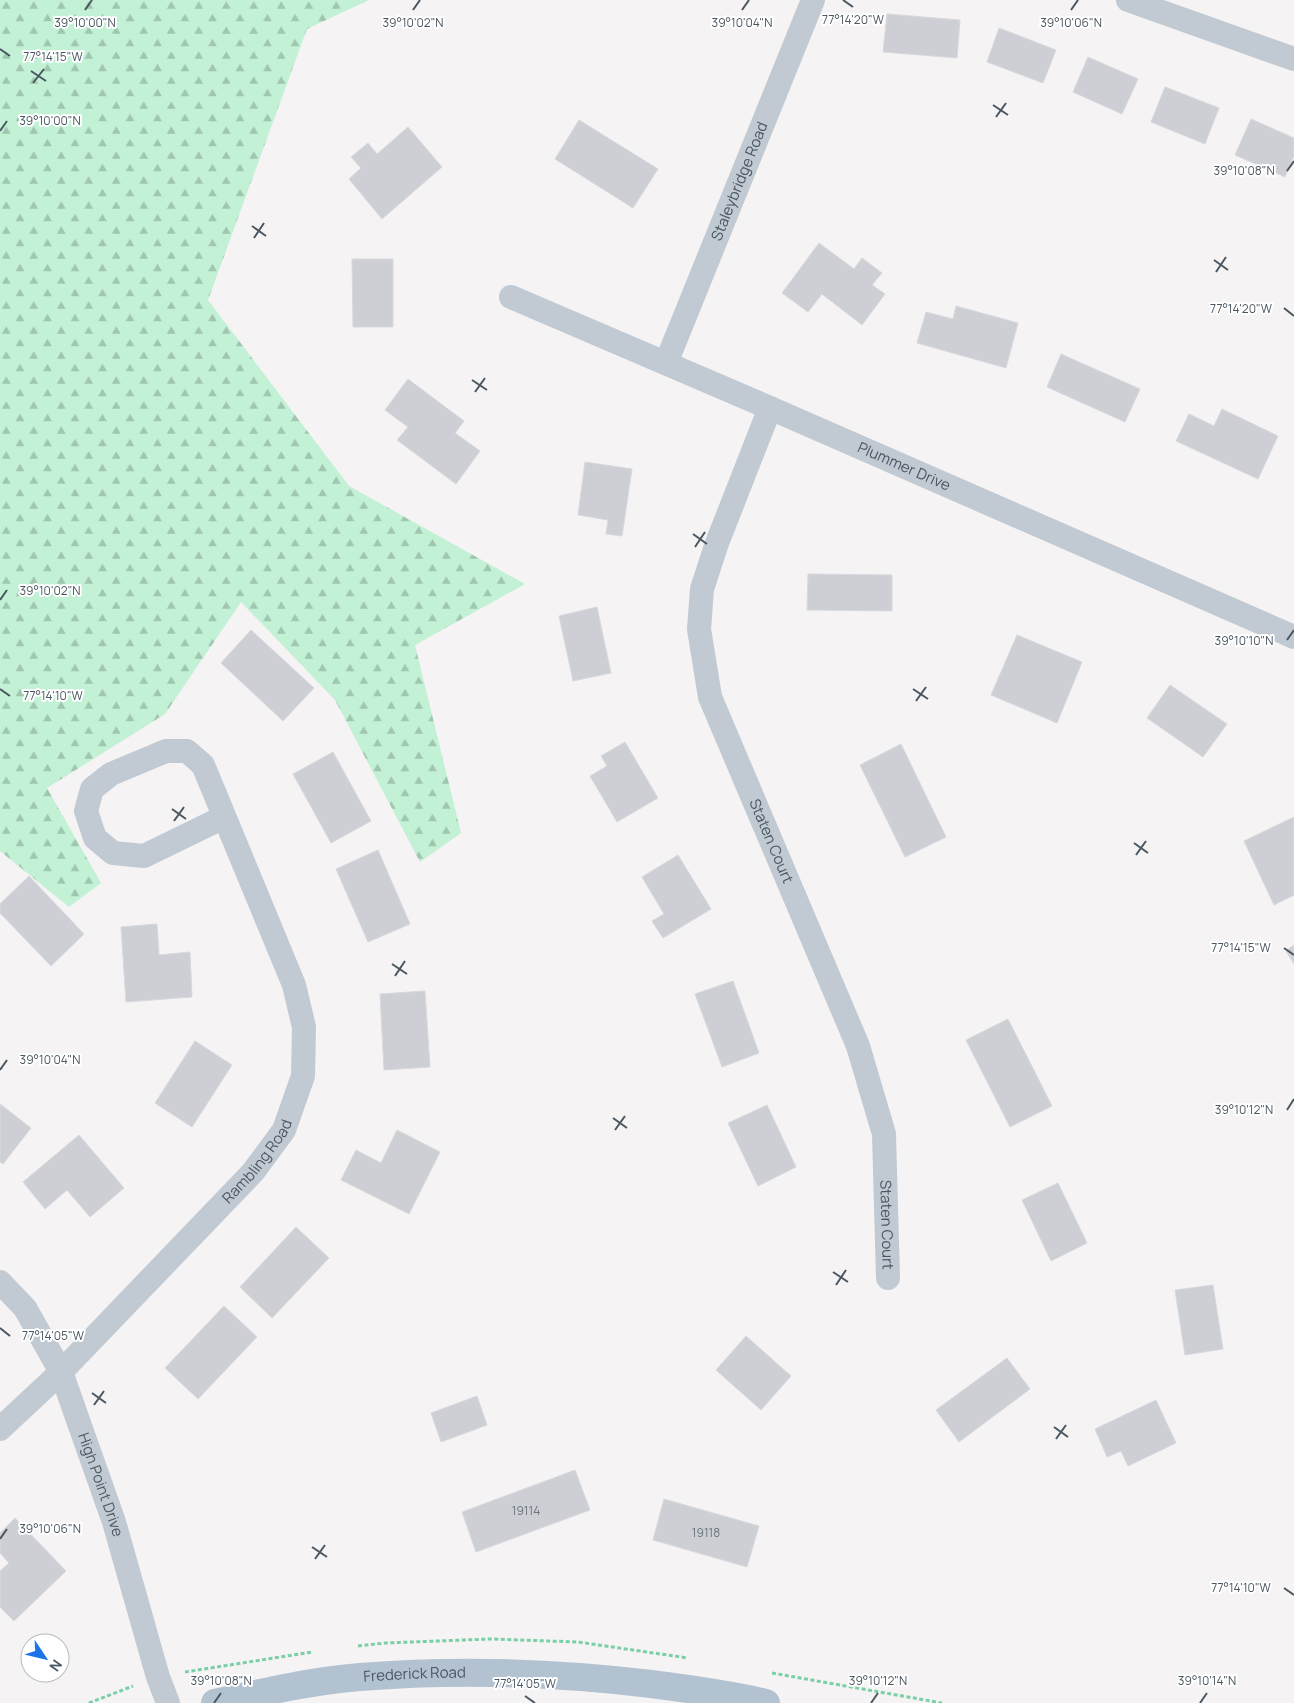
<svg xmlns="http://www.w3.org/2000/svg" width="1294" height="1703" font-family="Manrope,sans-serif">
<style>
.forest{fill:url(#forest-firs)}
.building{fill:#cdcfd5;stroke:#d7d9de}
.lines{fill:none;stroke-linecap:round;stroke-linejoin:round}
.path{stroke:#7ad0a6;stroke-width:3;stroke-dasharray:4 2.5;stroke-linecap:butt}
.street{stroke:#c1cad2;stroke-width:24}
.primary{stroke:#b3c2d1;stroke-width:28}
.ticks{fill:none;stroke:#4a5661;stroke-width:2}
.labels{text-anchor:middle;stroke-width:4;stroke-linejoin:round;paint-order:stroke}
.number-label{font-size:12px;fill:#6b747e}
.street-label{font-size:15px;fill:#4a5661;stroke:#fff}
.ticks-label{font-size:12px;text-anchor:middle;fill:#4a5661;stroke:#fff;stroke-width:4;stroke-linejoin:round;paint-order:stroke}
</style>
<defs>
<pattern id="forest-firs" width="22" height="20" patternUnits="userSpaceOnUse" patternTransform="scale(1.25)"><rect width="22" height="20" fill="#c3f1d5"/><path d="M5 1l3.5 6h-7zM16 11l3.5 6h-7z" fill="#a0c6b0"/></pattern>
</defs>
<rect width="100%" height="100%" fill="#f5f3f3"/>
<path class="forest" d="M 0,0 L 369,0 L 307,29 L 208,300 L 349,486 L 525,584 L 415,645 L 461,833 L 420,862 L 335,700 L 241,602 L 165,714 L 47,788 L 101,883 L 69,907 L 0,851 Z"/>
<path class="building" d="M 887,14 L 960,20 L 957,58 L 883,52 Z
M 999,28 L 1056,50 L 1043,83 L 987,62 Z
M 1088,57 L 1138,79 L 1122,114 L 1073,92 Z
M 1165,87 L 1219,108 L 1205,144 L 1151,122 Z
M 1251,119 L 1294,138 L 1294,156 L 1285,177 L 1235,155 Z
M 579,120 L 658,169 L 633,208 L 555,159 Z
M 408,127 L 442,167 L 382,219 L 349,179 L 361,168 L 351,157 L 368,143 L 377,154 Z
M 819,243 L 854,269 L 862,258 L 882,273 L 872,285 L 885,294 L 862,325 L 822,294 L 808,312 L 782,293 Z
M 352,259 L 393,259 L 393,327 L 353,327 Z
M 956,306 L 1018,323 L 1006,368 L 917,343 L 926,312 L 953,319 Z
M 1061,354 L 1140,389 L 1125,422 L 1047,387 Z
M 408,379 L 464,421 L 455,433 L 480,451 L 456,484 L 397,440 L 408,427 L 385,410 Z
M 1222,409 L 1278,436 L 1258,479 L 1176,441 L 1189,414 L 1214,426 Z
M 585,462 L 632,469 L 622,536 L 606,534 L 608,520 L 578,515 Z
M 808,574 L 892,575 L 892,611 L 807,610 Z
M 597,607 L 611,673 L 573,681 L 559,616 Z
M 251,630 L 314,688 L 283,721 L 221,663 Z
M 1017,635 L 1082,662 L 1057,723 L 991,695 Z
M 1170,685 L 1227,724 L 1203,757 L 1147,718 Z
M 625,742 L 658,798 L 617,822 L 590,776 L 607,766 L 601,756 Z
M 901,744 L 946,837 L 905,857 L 860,765 Z
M 333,752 L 371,821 L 331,843 L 293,774 Z
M 1294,817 L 1294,895 L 1274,905 L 1244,841 Z
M 378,850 L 410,924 L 368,942 L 336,869 Z
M 678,855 L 711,909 L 663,938 L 652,921 L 664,914 L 642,877 Z
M 29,876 L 84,934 L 51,966 L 0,913 L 0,904 Z
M 157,924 L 159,955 L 190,952 L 192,997 L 126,1002 L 121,927 Z
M 1294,945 L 1294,964 L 1286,951 Z
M 733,981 L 759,1053 L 722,1067 L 695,994 Z
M 425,991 L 430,1067 L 384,1070 L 380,994 Z
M 1008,1019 L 1052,1106 L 1010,1127 L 966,1040 Z
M 195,1041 L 232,1065 L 192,1127 L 155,1103 Z
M 0,1104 L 31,1128 L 3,1164 L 0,1162 Z
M 767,1105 L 796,1167 L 758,1186 L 728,1123 Z
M 397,1130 L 440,1152 L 409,1214 L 341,1180 L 356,1150 L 381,1163 Z
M 79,1135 L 124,1188 L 90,1217 L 67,1190 L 45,1209 L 23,1182 Z
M 1058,1183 L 1087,1243 L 1051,1261 L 1022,1200 Z
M 296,1227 L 329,1258 L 272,1318 L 240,1287 Z
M 1213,1285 L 1223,1349 L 1185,1355 L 1175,1290 Z
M 224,1306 L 257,1337 L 198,1399 L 165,1368 Z
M 746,1336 L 791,1376 L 761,1410 L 716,1370 Z
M 1007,1358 L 1030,1389 L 959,1442 L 936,1410 Z
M 477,1396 L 487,1425 L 441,1442 L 431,1413 Z
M 1156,1400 L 1176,1443 L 1128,1466 L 1121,1451 L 1107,1457 L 1095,1429 Z
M 575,1470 L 590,1510 L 476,1552 L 462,1512 Z
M 664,1499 L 759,1526 L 747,1567 L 653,1540 Z
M 15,1518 L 66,1571 L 14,1621 L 0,1607 L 0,1571 L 9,1563 L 0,1553 L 0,1533 Z"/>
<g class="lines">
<path class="path" d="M 358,1646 L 385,1643 L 491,1639 L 578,1642 L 688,1658
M 185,1672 L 312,1652
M 772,1673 L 942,1703
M 89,1703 L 133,1686"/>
<g class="street">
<path d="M 1128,0 L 1294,59"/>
<path id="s1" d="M 511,297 L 770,408 L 1294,637"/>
<path id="s2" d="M 666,363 L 813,0"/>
<path id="s3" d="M 770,408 L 717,543 L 702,589 L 699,629 L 710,697 L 858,1046 L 884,1134 L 888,1278"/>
<path id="s4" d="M 0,1282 L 25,1308 L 61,1372 L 114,1522 L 158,1677 L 168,1703"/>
<path id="s5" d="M 0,1429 L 61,1372 L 253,1172 L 284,1130 L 303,1076 L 304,1027 L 294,985 L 203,765 L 187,751 L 166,751 L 111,774 L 92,789 L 86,811 L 95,838 L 113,853 L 144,856 L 224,817"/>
</g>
<path class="primary" id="s6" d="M 215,1703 C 263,1692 311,1681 360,1677 C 459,1669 553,1672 651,1684 C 690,1689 728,1694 766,1703"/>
</g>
<path class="ticks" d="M 843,0 L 853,7M 85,10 L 92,0M 413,10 L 420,0M 742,10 L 749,0M 1071,10 L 1078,0M 0,49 L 10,56M 31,71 L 46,81M 33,83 L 44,69M 993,105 L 1008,115M 996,117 L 1006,103M 0,131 L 7,121M 1287,171 L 1294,161M 252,226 L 266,236M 254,238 L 264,223M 1214,260 L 1228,270M 1216,272 L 1226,257M 1284,308 L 1294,316M 472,380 L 487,390M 475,392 L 485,378M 693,534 L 707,544M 695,547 L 705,532M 0,600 L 7,590M 1287,640 L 1294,630M 0,689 L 10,696M 913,689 L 928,699M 916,701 L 926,687M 172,809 L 186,819M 174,821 L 184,807M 1134,843 L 1148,853M 1136,855 L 1146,841M 1284,948 L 1294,955M 392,964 L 407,974M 395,976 L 405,961M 0,1070 L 7,1060M 1287,1110 L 1294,1099M 613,1118 L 627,1128M 615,1130 L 625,1116M 833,1272 L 848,1282M 836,1285 L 846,1270M 0,1328 L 10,1336M 92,1393 L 106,1403M 94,1405 L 104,1391M 1054,1427 L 1068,1437M 1056,1439 L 1066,1425M 0,1539 L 7,1529M 312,1547 L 327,1557M 315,1559 L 325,1545M 1284,1588 L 1294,1595M 525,1696 L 535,1703M 214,1703 L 221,1693M 871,1703 L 878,1693M 1200,1703 L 1207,1693"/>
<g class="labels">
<g class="number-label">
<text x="526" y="1515">19114</text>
<text x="706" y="1537">19118</text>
</g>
<g class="street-label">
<text dy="5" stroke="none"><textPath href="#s2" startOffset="196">Staleybridge Road</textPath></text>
<text dy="5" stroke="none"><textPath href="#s1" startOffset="428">Plummer Drive</textPath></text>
<text dy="5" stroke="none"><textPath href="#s3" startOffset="459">Staten Court</textPath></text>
<text dy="5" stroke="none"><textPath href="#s5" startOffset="372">Rambling Road</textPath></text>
<text dy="5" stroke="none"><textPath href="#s3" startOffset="864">Staten Court</textPath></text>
<text dy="5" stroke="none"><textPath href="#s4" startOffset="229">High Point Drive</textPath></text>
<text dy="5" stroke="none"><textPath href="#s6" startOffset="202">Frederick Road</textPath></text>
</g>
</g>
<g class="ticks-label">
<text x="853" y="24">77°14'20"W</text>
<text x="85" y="27">39°10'00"N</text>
<text x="413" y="27">39°10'02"N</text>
<text x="742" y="27">39°10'04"N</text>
<text x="1071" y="27">39°10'06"N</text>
<text x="53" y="61">77°14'15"W</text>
<text x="50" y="125">39°10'00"N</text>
<text x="1244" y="175">39°10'08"N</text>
<text x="1241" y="313">77°14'20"W</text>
<text x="50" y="595">39°10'02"N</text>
<text x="1244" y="645">39°10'10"N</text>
<text x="53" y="700">77°14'10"W</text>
<text x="1241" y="952">77°14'15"W</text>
<text x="50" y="1064">39°10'04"N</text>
<text x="1244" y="1114">39°10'12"N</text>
<text x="53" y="1340">77°14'05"W</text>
<text x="50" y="1533">39°10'06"N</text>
<text x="1241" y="1592">77°14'10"W</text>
<text x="221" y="1685">39°10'08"N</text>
<text x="878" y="1685">39°10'12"N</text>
<text x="1207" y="1685">39°10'14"N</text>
<text x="525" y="1688">77°14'05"W</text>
</g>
<g transform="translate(45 1658) rotate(125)"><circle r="24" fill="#ffffff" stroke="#b7bbc0"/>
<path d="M0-4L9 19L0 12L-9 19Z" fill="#1a73e8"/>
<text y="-8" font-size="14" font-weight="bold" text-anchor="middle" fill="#4a5661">N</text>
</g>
</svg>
